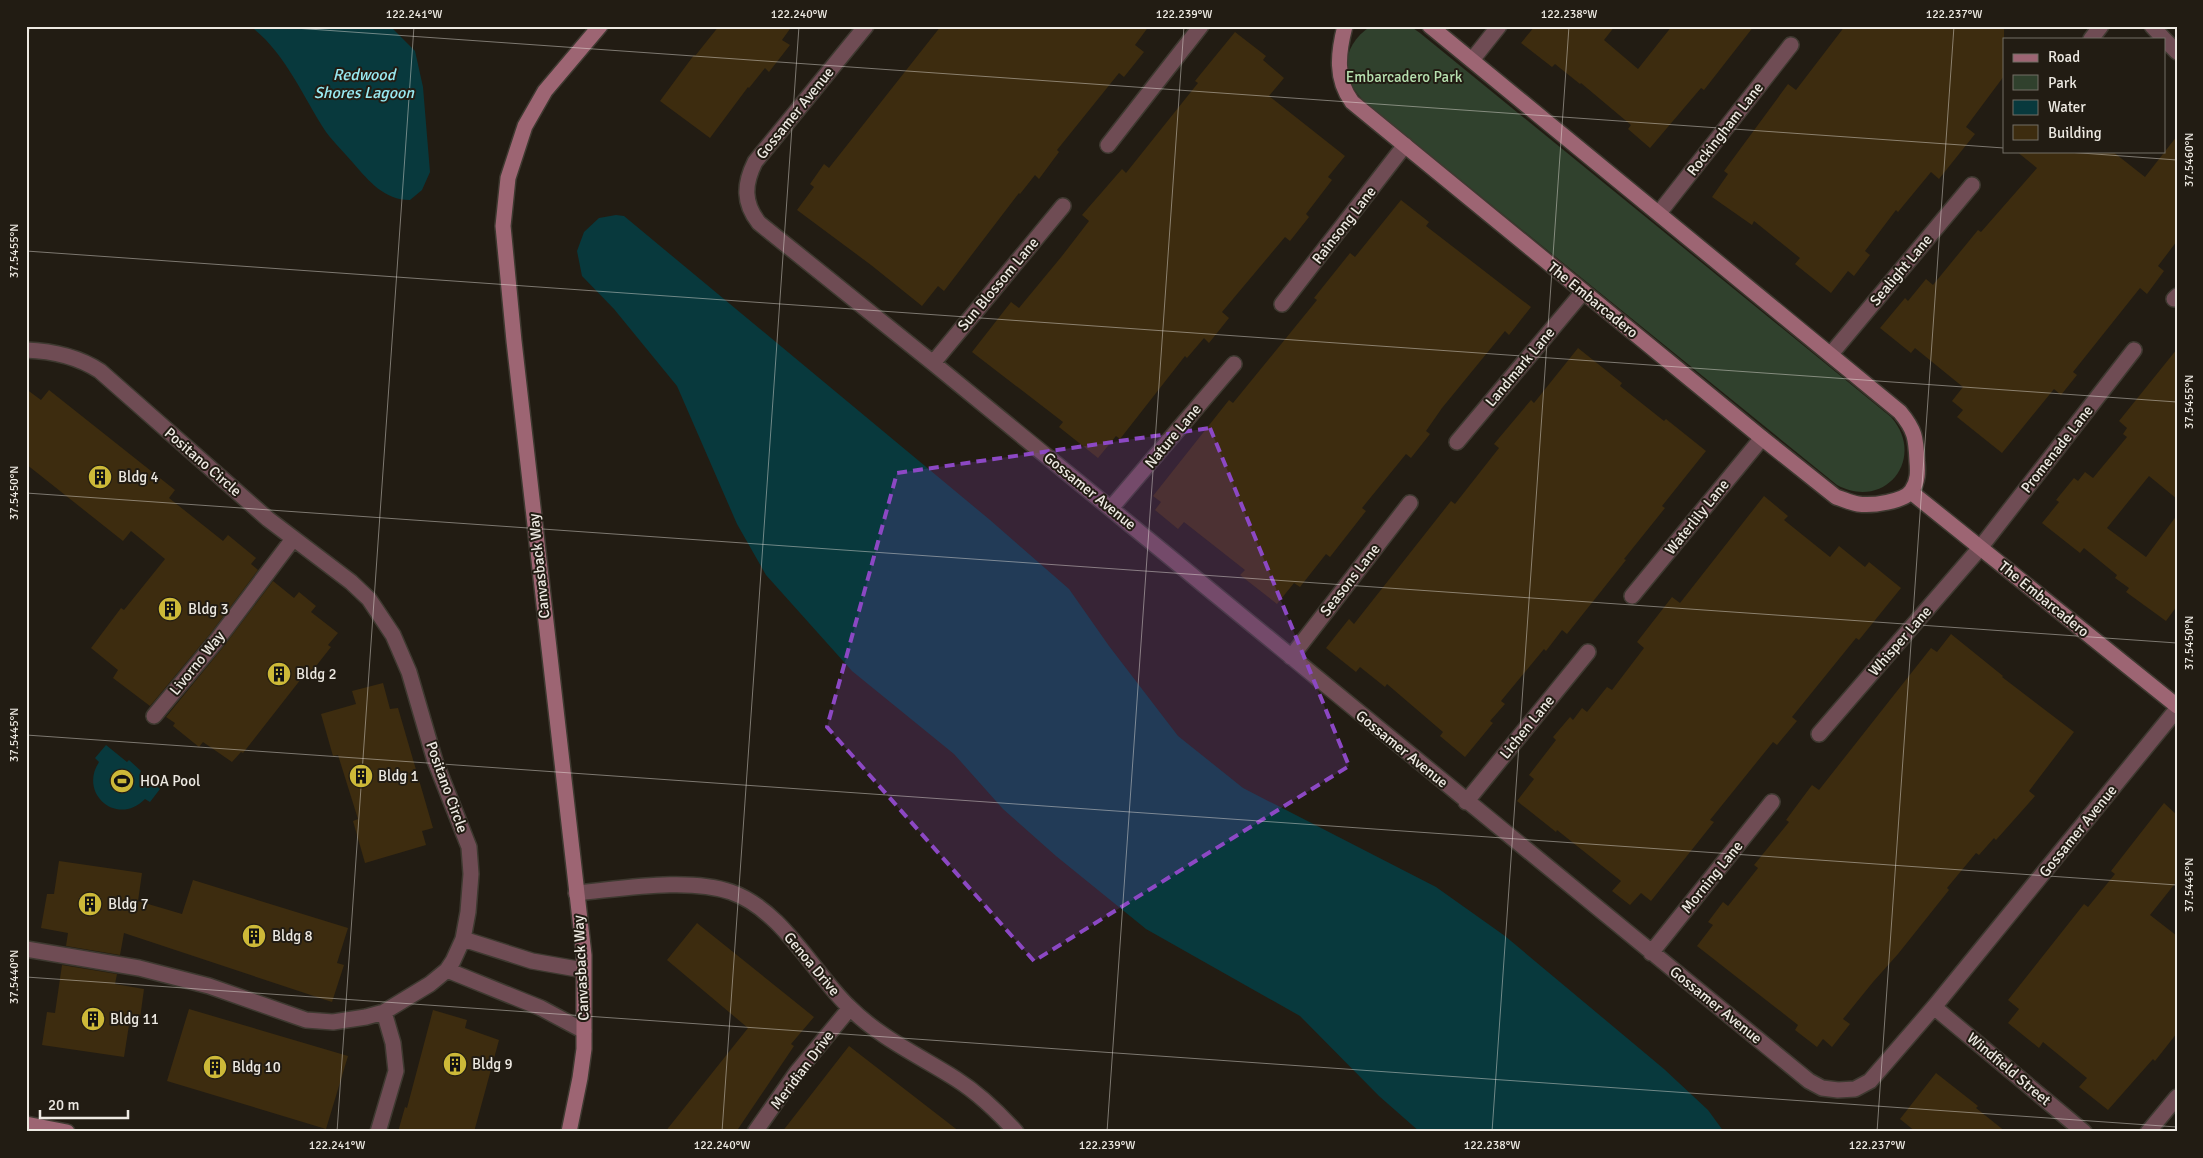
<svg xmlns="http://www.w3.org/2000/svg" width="2203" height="1158" font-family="Signika,sans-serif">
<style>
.green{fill:#30412d}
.water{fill:#08393d}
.building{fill:#3d2c0f}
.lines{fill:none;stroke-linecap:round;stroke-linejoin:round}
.street-casing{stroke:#3e3930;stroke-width:18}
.secondary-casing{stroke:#3e3930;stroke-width:18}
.street{stroke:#6f4c54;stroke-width:15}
.secondary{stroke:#9d6573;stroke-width:15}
.marked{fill:#8c48c4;fill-opacity:0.2;stroke:#8c48c4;stroke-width:4;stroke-dasharray:10 6;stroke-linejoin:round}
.ticks{fill:none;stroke:#ede9e2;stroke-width:1;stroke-opacity:0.45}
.labels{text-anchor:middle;stroke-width:4;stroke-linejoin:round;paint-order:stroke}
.park-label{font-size:15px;fill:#b6e0af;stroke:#221c13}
.street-label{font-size:15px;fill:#ede9e2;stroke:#221c13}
.poi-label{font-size:15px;fill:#ede9e2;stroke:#221c13;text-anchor:start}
.water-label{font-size:16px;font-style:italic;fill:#99eaf2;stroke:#221c13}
.neatline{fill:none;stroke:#ede9e2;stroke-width:2}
.ticks-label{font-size:12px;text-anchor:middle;fill:#ede9e2}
</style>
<rect width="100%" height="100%" fill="#221c13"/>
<path class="green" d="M 1371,26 L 1410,26 L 1420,33 L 1891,417 C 1927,458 1885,511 1837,485 L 1367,104 C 1340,80 1339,47 1371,26 Z"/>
<path class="water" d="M 250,26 L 390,26 L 415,51 L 423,87 L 430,172 L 422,190 L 410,200 C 384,200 369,181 354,164 C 345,153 334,143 326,132 C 303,97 285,52 250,26 Z
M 616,215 L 624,216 L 990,520 L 1069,589 L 1109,646 L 1178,736 L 1243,788 L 1436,887 L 1505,936 L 1664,1069 L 1708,1110 L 1724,1132 L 1420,1132 L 1379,1096 L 1300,1016 L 1146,929 L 1056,856 L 1003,809 L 954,754 L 852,671 L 766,575 L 737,524 L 677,386 L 614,309 L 582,276 L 577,251 L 584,232 L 599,218 Z
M 106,745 L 127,762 L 129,760 L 141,771 L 140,773 L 160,789 L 150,802 L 145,799 C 118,827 78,794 99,762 L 95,758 Z"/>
<path class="building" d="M 719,26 L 792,26 L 782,40 L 790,45 L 769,72 L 765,68 L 749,88 L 748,87 L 710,138 L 660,101 L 694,55 L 695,56 Z
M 941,26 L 1149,26 L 1135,45 L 1144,52 L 1124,77 L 1119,73 L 1057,150 L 1059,152 L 1039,179 L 1035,175 L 1020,194 L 1019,193 L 944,291 L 938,286 L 922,306 L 871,265 L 797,210 L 814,187 L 810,184 L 824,164 L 829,168 Z
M 1535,26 L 1615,26 L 1604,40 L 1638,69 L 1672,26 L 1754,26 L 1704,90 L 1701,88 L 1650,148 L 1628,129 L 1631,125 L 1581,83 L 1580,84 L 1555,64 L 1552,67 L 1521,43 Z
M 1845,26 L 2004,26 L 2004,76 L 1966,127 L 1975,134 L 1939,179 L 1931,172 L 1898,212 L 1896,210 L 1865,251 L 1870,255 L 1854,276 L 1848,271 L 1831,293 L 1795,264 L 1800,258 L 1754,221 L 1752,225 L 1712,197 L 1728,174 L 1724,171 L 1788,84 L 1796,90 Z
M 1235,32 L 1266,56 L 1263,60 L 1284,78 L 1269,96 L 1345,156 L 1328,177 L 1332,180 L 1306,214 L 1309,217 L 1290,241 L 1285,237 L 1222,312 L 1229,318 L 1209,343 L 1204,338 L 1187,358 L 1185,356 L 1120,439 L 1116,436 L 1098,458 L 1059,427 L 1063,422 L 972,352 L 1011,302 L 1019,308 L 1062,256 L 1089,221 L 1082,215 L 1122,169 L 1126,173 L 1198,83 L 1195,81 Z
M 2177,136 L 2177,241 L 2158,266 L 2164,271 L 2147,294 L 2140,288 L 2073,372 L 2077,375 L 2061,395 L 2054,389 L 2002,453 L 1957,417 L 1963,410 L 1952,401 L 1963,387 L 1915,348 L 1911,353 L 1880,328 L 1905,298 L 1908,301 L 1926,279 L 1933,285 L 1978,230 L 1981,232 L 2037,168 L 2016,151 L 2112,151 L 2145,177 Z
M 1401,200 L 1429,222 L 1426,226 L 1531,307 L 1509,335 L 1505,331 L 1442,408 L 1426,431 L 1430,434 L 1411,458 L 1406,454 L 1362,508 L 1366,511 L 1330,557 L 1326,554 L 1300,587 L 1294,583 L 1277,604 L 1240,575 L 1245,570 L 1184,522 L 1178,529 L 1155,510 L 1161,502 L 1153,496 L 1229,400 L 1233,403 L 1317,300 L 1314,298 L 1350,253 L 1355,257 Z
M 1578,348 L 1622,383 L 1620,386 L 1664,421 L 1666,419 L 1706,451 L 1662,506 L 1665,508 L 1624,559 L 1626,560 L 1567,634 L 1562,630 L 1546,651 L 1544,649 L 1501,701 L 1505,704 L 1490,721 L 1493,723 L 1465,757 L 1440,736 L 1443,732 L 1387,684 L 1385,687 L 1360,667 L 1356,672 L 1326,648 L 1349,619 L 1354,624 L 1451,501 L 1455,504 L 1499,448 L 1494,444 L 1531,400 L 1534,403 Z
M 2177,349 L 2177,499 L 2149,476 L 2107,528 L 2146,557 L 2177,515 L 2177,606 L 2166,621 L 2126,592 L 2129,588 L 2115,578 L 2117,575 L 2084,548 L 2080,553 L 2042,523 L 2059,502 L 2056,500 L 2074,478 L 2078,481 L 2085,472 L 2093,478 L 2127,437 L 2123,434 L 2127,428 L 2119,421 Z
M 26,389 L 41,400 L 49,390 L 175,490 L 169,498 L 223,541 L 228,535 L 256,558 L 251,564 L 258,570 L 210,634 L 150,706 L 113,678 L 118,670 L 91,648 L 121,608 L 124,610 L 165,559 L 131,531 L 123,541 L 26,464 Z
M 1764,496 L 1788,516 L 1784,520 L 1830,557 L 1839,546 L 1865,567 L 1869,562 L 1901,588 L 1859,640 L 1856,638 L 1792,717 L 1797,721 L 1777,745 L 1773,742 L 1710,820 L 1714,822 L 1651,901 L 1641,893 L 1630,905 L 1612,891 L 1621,881 L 1557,830 L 1556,832 L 1517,801 L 1534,779 L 1529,775 L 1556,740 L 1553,737 L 1570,717 L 1573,720 L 1582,708 L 1587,712 L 1607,687 L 1612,690 L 1644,648 L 1637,642 L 1672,597 L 1680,603 Z
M 273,581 L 294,598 L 299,592 L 316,606 L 311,612 L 338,633 L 328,645 L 331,647 L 309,675 L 308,670 L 243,753 L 241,752 L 232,762 L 203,742 L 199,747 L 173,726 L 175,723 L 166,717 L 224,646 Z
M 1951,634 L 2003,676 L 2002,677 L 2074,732 L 2029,791 L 2035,796 L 1996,840 L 1994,838 L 1979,855 L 1976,853 L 1947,888 L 1949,890 L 1898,954 L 1873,982 L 1843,1019 L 1850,1024 L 1832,1047 L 1823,1039 L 1817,1047 L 1795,1030 L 1798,1025 L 1697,946 L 1713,925 L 1708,922 L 1723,902 L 1728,906 L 1758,868 L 1754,865 L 1789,822 L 1786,820 L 1812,785 L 1819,790 L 1931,648 L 1937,652 Z
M 383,683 L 390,709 L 398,708 L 433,828 L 422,831 L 426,845 L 365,863 L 353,821 L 358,819 L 338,755 L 333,756 L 321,714 L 356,704 L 352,691 Z
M 2164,803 L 2177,815 L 2177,881 L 2150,915 L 2177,936 L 2177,1033 L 2155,1061 L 2153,1059 L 2108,1110 L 2079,1087 L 2087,1078 L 2043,1042 L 2039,1048 L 2008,1023 L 2019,1009 L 2008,1000 L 2084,904 L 2088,907 L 2115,874 L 2111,871 Z
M 59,861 L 142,873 L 138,901 L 182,914 L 193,880 L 348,928 L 337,963 L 344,965 L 332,1002 L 124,933 L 120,955 L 66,946 L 68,933 L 41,928 L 47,894 L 54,894 Z
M 697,923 L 814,1017 L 791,1044 L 794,1046 L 736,1132 L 665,1132 L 748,1028 L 667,960 Z
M 62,965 L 117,974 L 115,984 L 144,989 L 139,1026 L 129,1025 L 124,1057 L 42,1045 L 47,1012 L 55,1013 Z
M 189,1009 L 348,1056 L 326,1129 L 167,1081 Z
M 433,1010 L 467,1020 L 465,1028 L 499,1040 L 474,1132 L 398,1132 L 405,1107 L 407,1108 Z
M 849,1046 L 960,1132 L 782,1132 Z
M 1936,1073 L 1978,1106 L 1976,1108 L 2006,1132 L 1916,1132 L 1900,1119 Z"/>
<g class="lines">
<g class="street-casing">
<path id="street" d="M 866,26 L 755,162 C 744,184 743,203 759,223 L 933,363 L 1809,1081 L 1822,1088 L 1838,1090 L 1855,1089 L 1870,1081 L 1934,1007 L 2177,709
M 2152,26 L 2164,39
M 2091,39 L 2101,26
M 2164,39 L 2177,52
M 1472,60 L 1499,26
M 1108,145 L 1201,26
M 1659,213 L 1791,45
M 2174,299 L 2177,296
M 1282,304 L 1405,145
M 26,350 C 53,351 77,356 100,371 L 268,519 L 351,582 L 369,599 L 393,635 L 409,672 L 435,761 L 469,847 L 471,874 L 468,912 L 463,939 L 453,961 L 447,970 L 430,984 L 384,1012 L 366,1017 L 333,1022 L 306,1020 L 209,986 L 139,968 L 26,949
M 1831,354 L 1972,185
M 933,363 L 1063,206
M 1457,442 L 1583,292
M 1111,508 L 1234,364
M 1632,596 L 1762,438
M 1291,657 L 1410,503
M 154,716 L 217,640 L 293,539
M 1819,734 L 1980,548 L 2134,350
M 1466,802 L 1588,652
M 576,893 C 621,889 688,877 731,892 C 782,910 812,971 849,1007 C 880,1038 920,1056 956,1079 C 978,1093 999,1113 1016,1132
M 463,939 L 532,961 L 583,970
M 1651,953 L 1772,802
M 447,970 L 541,1008 L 584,1031
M 1934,1007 L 2084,1132
M 378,1132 L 396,1071 L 393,1043 L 384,1012
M 755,1132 L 797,1072 L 850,1008
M 2148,1132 L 2177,1097"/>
</g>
<g class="secondary-casing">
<path id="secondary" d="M 1345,26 C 1338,53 1335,79 1352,102 L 1762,438 L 1836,497 C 1843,499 1851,503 1858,504 C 1871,506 1905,502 1912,490 C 1918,481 1918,472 1917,461 C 1916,438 1915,430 1900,412 L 1430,26
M 1911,492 L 2177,706
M 26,1124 L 67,1132
M 569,1132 L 580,1078 L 584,1049 L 584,955 L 514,341 L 503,226 L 508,178 L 525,126 L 545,91 L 600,26"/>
</g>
<use href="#street" class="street"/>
<use href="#secondary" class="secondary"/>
</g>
<path class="marked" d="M 1210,428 L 1349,766 L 1034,961 L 827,727 L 897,473 Z"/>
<path class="ticks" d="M 266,26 L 2004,148M 26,71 L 29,26M 2054,151 L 2177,160M 26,251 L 2177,402M 26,493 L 2177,643M 26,735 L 2177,885M 26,977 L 2177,1127M 337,1132 L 414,26M 722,1132 L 799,26M 1107,1132 L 1184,26M 1492,1132 L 1569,26M 1877,1132 L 1954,26"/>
<defs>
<g id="building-disc" transform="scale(1.25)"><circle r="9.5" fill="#cdb938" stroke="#221c13"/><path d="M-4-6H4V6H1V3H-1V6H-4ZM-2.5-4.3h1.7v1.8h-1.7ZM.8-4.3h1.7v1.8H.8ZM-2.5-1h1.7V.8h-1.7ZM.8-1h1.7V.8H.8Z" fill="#111"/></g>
<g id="stadium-disc" transform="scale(1.25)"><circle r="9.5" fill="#cdb938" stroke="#221c13"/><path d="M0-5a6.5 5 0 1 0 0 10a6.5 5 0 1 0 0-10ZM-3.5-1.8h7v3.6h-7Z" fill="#111"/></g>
</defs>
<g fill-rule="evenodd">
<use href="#building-disc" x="100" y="477"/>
<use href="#building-disc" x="170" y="609"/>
<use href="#building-disc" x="279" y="674"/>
<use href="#building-disc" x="361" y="776"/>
<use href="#stadium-disc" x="122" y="781"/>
<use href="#building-disc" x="90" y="904"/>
<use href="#building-disc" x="254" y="936"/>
<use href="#building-disc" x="93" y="1019"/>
<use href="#building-disc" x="455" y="1064"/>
<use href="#building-disc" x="215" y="1067"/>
</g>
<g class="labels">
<g class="park-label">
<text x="1404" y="82">Embarcadero Park</text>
</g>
<g class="street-label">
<text transform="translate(795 113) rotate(-51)" y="5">Gossamer Avenue</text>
<text transform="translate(1725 129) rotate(-52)" y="5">Rockingham Lane</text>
<text transform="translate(1344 225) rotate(-52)" y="5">Rainsong Lane</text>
<text transform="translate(1901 270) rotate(-50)" y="5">Sealight Lane</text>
<text transform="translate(998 284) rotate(-50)" y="5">Sun Blossom Lane</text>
<text transform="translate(1593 300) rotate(39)" y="5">The Embarcadero</text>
<text transform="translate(1520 367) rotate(-50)" y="5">Landmark Lane</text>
<text transform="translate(1173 436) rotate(-50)" y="5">Nature Lane</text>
<text transform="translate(2057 449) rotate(-52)" y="5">Promenade Lane</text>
<text transform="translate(203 462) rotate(41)" y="5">Positano Circle</text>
<text transform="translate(1090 491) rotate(39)" y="5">Gossamer Avenue</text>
<text transform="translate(1697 517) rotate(-51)" y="5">Waterlily Lane</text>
<text transform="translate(539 566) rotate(-96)" y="5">Canvasback Way</text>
<text transform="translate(1350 580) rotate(-52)" y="5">Seasons Lane</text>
<text transform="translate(2044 599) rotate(39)" y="5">The Embarcadero</text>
<text transform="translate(1900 641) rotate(-49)" y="5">Whisper Lane</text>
<text transform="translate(197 663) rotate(-51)" y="5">Livorno Way</text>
<text transform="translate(1527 727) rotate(-51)" y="5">Lichen Lane</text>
<text transform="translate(1402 749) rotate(39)" y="5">Gossamer Avenue</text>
<text transform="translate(447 787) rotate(70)" y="5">Positano Circle</text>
<text transform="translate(2078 831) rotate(-51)" y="5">Gossamer Avenue</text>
<text transform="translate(1712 877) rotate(-51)" y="5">Morning Lane</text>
<text transform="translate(812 964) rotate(50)" y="5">Genoa Drive</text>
<text transform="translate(581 968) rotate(-93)" y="5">Canvasback Way</text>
<text transform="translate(1716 1005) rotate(39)" y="5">Gossamer Avenue</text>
<text transform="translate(2009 1069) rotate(40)" y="5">Windfield Street</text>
<text transform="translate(802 1070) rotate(-53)" y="5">Meridian Drive</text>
</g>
<g class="poi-label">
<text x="118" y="482">Bldg 4</text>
<text x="188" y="614">Bldg 3</text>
<text x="296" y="679">Bldg 2</text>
<text x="378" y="781">Bldg 1</text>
<text x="140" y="786">HOA Pool</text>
<text x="108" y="909">Bldg 7</text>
<text x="272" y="941">Bldg 8</text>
<text x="110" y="1024">Bldg 11</text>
<text x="472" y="1069">Bldg 9</text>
<text x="232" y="1072">Bldg 10</text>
</g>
<g class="water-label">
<text x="364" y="80">Redwood<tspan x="364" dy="18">Shores Lagoon</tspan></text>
</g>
</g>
<rect width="2203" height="1158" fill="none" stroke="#221c13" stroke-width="55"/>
<rect x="2003" y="38" width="162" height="115" fill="#221c13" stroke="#736e66"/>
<rect x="2013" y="54" width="25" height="8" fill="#9d6573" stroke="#736e66"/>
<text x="2048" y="62" font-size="15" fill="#ede9e2">Road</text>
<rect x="2013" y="75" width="25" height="15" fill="#30412d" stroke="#736e66"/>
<text x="2048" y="88" font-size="15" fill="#ede9e2">Park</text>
<rect x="2013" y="100" width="25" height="15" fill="#08393d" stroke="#736e66"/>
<text x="2048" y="112" font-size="15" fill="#ede9e2">Water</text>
<rect x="2013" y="125" width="25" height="15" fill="#3d2c0f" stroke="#736e66"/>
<text x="2048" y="138" font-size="15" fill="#ede9e2">Building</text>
<path d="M40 1110v8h88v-8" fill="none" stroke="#ede9e2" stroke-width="2.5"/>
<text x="48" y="1110" font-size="15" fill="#ede9e2" stroke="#221c13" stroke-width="4" paint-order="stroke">20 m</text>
<rect x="28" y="28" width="2148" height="1102" class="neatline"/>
<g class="ticks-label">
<text x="414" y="18">122.241°W</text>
<text x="799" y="18">122.240°W</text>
<text x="1184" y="18">122.239°W</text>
<text x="1569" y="18">122.238°W</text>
<text x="1954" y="18">122.237°W</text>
<text transform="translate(2189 160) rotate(-90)" y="4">37.5460°N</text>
<text transform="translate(14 251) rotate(-90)" y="4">37.5455°N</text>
<text transform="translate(2189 402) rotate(-90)" y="4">37.5455°N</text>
<text transform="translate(14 493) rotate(-90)" y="4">37.5450°N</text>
<text transform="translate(2189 643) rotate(-90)" y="4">37.5450°N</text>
<text transform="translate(14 735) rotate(-90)" y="4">37.5445°N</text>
<text transform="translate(2189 885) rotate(-90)" y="4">37.5445°N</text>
<text transform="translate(14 977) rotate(-90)" y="4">37.5440°N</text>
<text x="337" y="1149">122.241°W</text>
<text x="722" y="1149">122.240°W</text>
<text x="1107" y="1149">122.239°W</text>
<text x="1492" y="1149">122.238°W</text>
<text x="1877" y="1149">122.237°W</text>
</g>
</svg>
